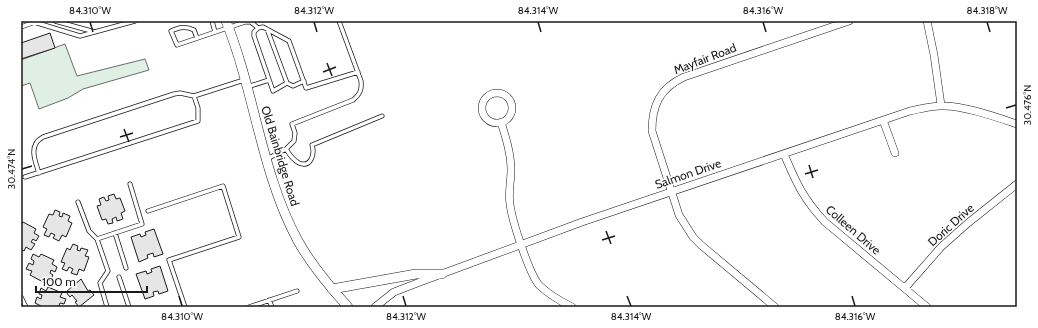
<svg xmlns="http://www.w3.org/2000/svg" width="1038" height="328" font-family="Cabin,sans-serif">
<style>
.green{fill:#e0efe3;stroke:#6a6a6a}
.building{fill:#e6e6e6;stroke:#1a1a1a}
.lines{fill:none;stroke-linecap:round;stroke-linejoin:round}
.lane-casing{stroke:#1a1a1a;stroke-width:5}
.street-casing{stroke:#1a1a1a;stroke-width:8}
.secondary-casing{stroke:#1a1a1a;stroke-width:10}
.lane{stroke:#fff;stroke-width:3.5}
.street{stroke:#fff;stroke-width:7}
.secondary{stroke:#fff;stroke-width:9}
.ticks{fill:none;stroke:#1a1a1a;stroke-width:1.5}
.labels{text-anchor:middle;stroke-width:3;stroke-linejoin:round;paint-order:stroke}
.street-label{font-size:12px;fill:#1a1a1a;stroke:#fff}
.neatline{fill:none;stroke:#1a1a1a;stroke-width:1.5}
.ticks-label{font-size:10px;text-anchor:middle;fill:#1a1a1a}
</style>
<rect width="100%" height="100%" fill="#fff"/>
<path class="green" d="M 65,44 L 77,76 L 145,59 L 149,70 L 83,89 L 68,98 L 39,109 L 30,83 L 21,86 L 21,60 Z"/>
<path class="building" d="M 50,33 L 55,48 L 21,59 L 21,43 Z
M 114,194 L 116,199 L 120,198 L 125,211 L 121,213 L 123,219 L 117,221 L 116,217 L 112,219 L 113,223 L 108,224 L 106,219 L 102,220 L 97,206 L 101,205 L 99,199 L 104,197 L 106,201 L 109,200 L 108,196 Z
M 55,210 L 60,212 L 59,216 L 62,217 L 63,213 L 70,216 L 68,221 L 72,223 L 66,237 L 62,235 L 59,241 L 53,238 L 55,235 L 51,233 L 49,237 L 44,235 L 47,229 L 43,227 L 49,214 L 53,215 Z
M 23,222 L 36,229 L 34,233 L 39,236 L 36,241 L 33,239 L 31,242 L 35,244 L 31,250 L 26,247 L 24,251 L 21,249 L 21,225 Z
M 154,229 L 163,254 L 154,257 L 153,253 L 147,255 L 148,258 L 139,262 L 131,237 L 140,234 L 141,237 L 146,235 L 145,232 Z
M 73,244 L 78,246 L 77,250 L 80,251 L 81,248 L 88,250 L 85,256 L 89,257 L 84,271 L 79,269 L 77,275 L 71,273 L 73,269 L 69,267 L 67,271 L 62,269 L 65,263 L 61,262 L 67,248 L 70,250 Z
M 33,254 L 39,257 L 41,254 L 54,260 L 52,264 L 57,267 L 55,272 L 51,270 L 50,273 L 53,275 L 50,281 L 45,278 L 43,282 L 30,275 L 32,271 L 26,269 L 29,263 L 33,265 L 34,261 L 31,259 Z
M 160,266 L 168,291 L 159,294 L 158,291 L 153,292 L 154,296 L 145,299 L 136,274 L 146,271 L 147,274 L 152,272 L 151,269 Z
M 81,279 L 88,291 L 90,290 L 94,295 L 79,307 L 75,302 L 77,301 L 72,295 L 70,297 L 66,292 Z
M 48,287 L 62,293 L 60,297 L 66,299 L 64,304 L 60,303 L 59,306 L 61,307 L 40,307 L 41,306 L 35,303 L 37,297 L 41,299 L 42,295 L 39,294 L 41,288 L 46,291 Z"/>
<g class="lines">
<g class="lane-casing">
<path id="lane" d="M 55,21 L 95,32
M 212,21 L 215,32
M 34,22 L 80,36 L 135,21
M 21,27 L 35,22
M 267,29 L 287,83
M 197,38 L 194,30 C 186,26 180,27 171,31 L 177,45 L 245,22 L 251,22 L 258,28
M 304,81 L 293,86 L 287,83 L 273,91 L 254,36 L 254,32 L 258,28 L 263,27 L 289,41 L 306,88 L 358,72
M 247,87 L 269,80
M 286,149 C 289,154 293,160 299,163 C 311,168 315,154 312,145 L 382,116
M 267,159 L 286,149 L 294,141 L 295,133 L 292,124 L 353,100 C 360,94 362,90 361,81 L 339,21
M 39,173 C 35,161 28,145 43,137 L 174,94 L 180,93 L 194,96 L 244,80
M 25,177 L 198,121 L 198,108 L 194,96
M 78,202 L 89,231 L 97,239
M 148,211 L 223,186 L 239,237 L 169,260 L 185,307
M 115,233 L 126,268
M 119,277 L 129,307
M 21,297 L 26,307
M 269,300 L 272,307
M 107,307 L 100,283 L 108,271 L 97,239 L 142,224 L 130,184
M 249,307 L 297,291"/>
</g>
<g class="street-casing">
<path id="street" d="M 927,21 L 934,55 L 941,105
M482 108a15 15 0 1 1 30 0a15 15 0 1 1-30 0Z
M 883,120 L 895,153
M 501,122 C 506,138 511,154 511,170 C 511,182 508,193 510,204 C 512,221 529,273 539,285 C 549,295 560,301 572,307
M 784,154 C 796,182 803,199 825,222 L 927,307
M 905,288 L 941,247 L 968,223 L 1017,184
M 375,307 L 394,292 L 420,282 L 582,222 L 910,111 C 920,109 930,106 941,106 C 962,105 996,117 1017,124
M 775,307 L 701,245 L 693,237 L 679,215 L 652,131 C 652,105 660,88 684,77 L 849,21"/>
</g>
<g class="secondary-casing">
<path id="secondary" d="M 226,21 C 255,93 261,173 298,241 C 312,266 329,286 348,307
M 332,289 L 416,274 L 442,274"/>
</g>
<use href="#lane" class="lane"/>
<use href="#street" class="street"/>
<use href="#secondary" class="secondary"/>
</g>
<path class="ticks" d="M 90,22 L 93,32M 314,22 L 317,32M 538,22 L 541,32M 763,22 L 766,32M 987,22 L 990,32M 327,63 L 332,76M 323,72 L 336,67M 1006,108 L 1016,105M 124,129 L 129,142M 120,137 L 133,133M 809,165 L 813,178M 22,169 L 32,166M 805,174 L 818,170M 606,231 L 611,244M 602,240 L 615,236M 179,296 L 182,306M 403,296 L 406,306M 627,296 L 631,306M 852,296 L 855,306"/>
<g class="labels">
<g class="street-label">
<text transform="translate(705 59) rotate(-21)" y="4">Mayfair Road</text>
<text transform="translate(280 156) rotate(73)" y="4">Old Bainbridge Road</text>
<text transform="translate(688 174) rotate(-19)" y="4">Salmon Drive</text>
<text transform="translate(951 225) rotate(-42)" y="4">Doric Drive</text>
<text transform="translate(853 230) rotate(41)" y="4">Colleen Drive</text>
</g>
</g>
<rect width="1038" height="328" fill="none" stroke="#ffffff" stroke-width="44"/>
<path d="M36 286v6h111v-6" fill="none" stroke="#1a1a1a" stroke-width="2"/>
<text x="42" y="286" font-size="12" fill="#1a1a1a" stroke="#ffffff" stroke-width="3" paint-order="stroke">100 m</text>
<rect x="22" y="22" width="994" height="284" class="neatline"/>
<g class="ticks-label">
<text x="90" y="14">84.310°W</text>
<text x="314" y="14">84.312°W</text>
<text x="538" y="14">84.314°W</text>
<text x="763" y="14">84.316°W</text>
<text x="987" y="14">84.318°W</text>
<text transform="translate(1027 105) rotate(-90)" y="4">30.476°N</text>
<text transform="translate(11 169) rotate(-90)" y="4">30.474°N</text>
<text x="182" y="320">84.310°W</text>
<text x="406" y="320">84.312°W</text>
<text x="631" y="320">84.314°W</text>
<text x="855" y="320">84.316°W</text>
</g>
</svg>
